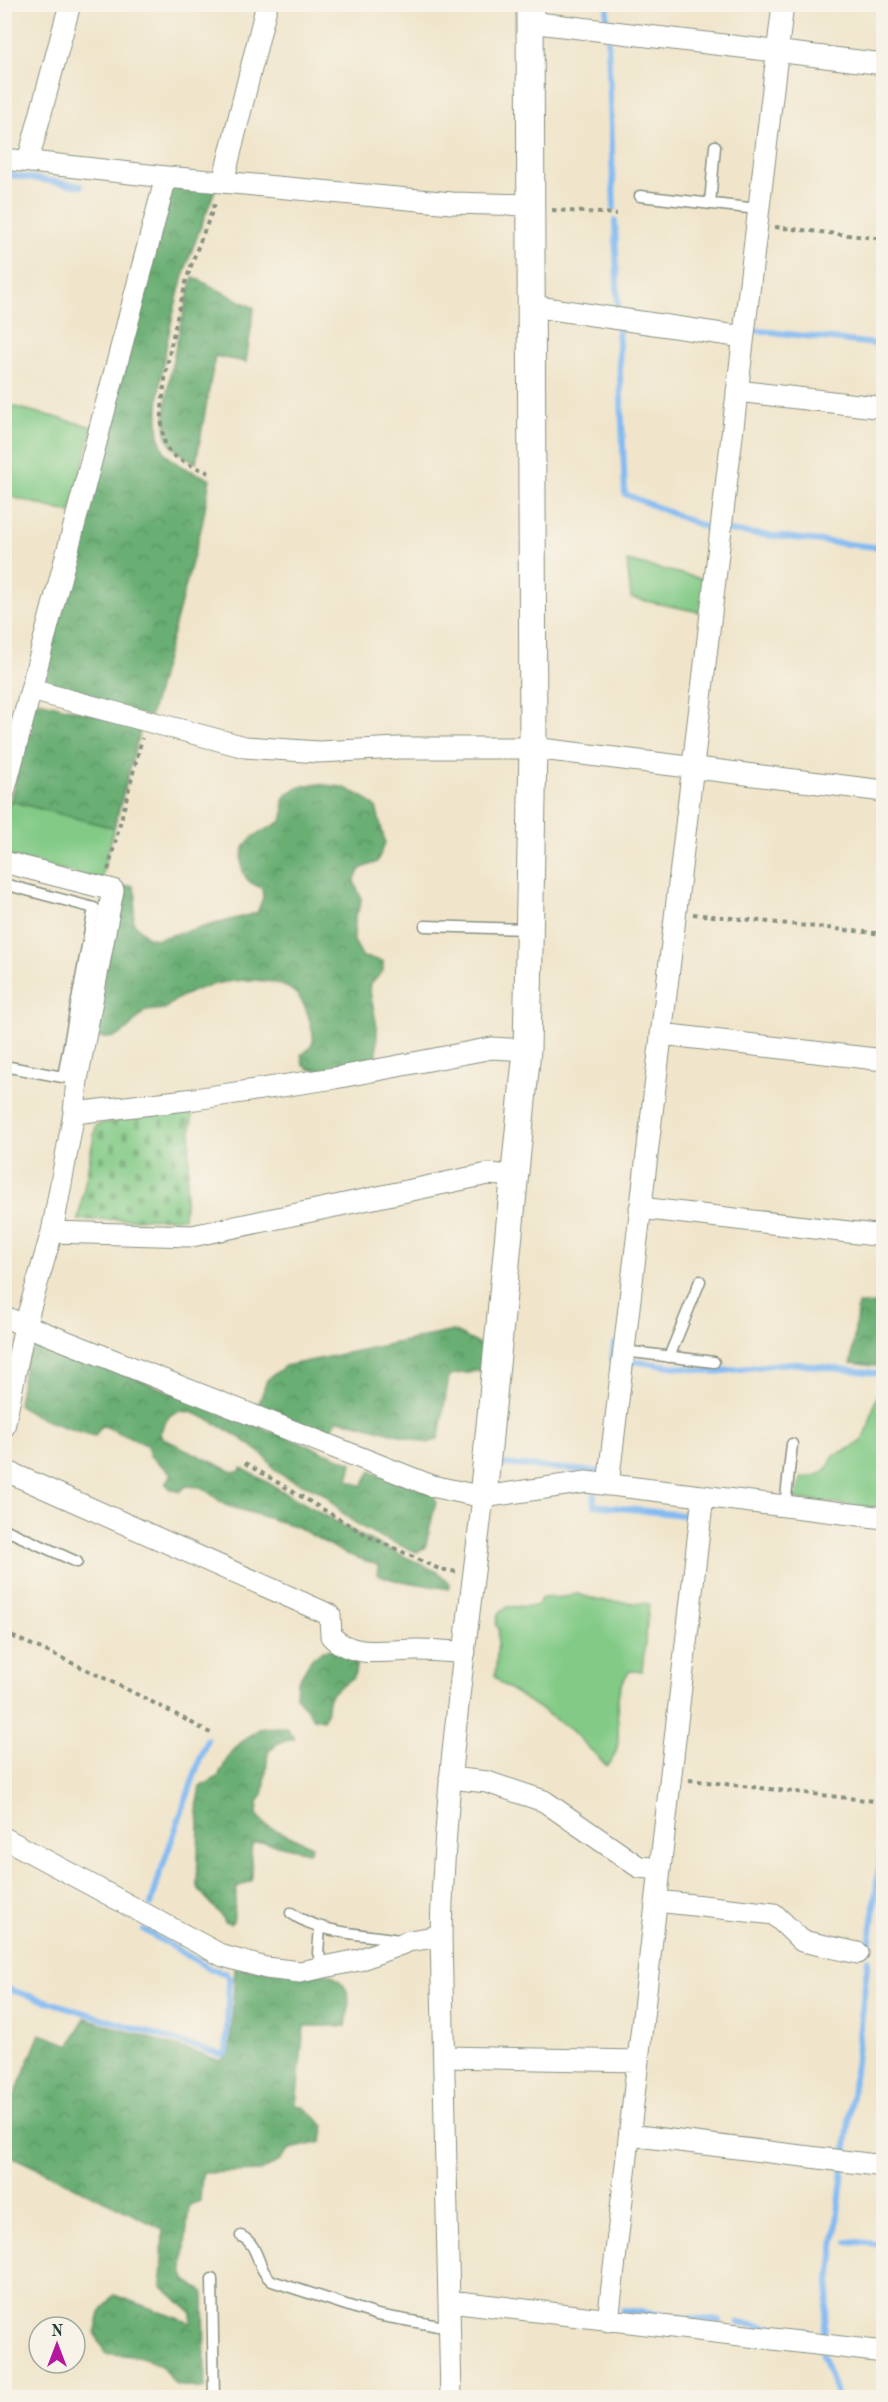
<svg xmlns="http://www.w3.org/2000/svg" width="888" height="2402" font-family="'Old Standard TT',serif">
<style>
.grass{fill:#82ca86;stroke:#50845d;stroke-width:1.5}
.forest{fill:url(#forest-crowns);stroke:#447654;stroke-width:1.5}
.cemetery{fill:url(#cemetery-stones);stroke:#50845d;stroke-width:1.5}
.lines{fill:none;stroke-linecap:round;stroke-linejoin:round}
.stream{stroke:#81baf2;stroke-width:6}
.service-casing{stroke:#889180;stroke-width:13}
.minor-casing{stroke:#889180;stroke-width:23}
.tertiary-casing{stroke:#889180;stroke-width:29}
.path{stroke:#889180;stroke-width:4;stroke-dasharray:4.5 4.5;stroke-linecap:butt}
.service{stroke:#fff;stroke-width:10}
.minor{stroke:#fff;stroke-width:21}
.tertiary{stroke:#fff;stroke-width:27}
</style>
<defs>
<pattern id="forest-crowns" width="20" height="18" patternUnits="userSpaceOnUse" patternTransform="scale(1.5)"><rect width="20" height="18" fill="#69ae73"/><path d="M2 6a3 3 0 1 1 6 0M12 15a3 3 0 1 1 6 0" fill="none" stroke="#568f5f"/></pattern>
<pattern id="cemetery-stones" width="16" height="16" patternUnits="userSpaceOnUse" patternTransform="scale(1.5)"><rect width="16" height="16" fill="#82ca86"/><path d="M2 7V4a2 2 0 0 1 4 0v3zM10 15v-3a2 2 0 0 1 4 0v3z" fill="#6aa56e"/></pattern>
</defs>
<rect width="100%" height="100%" fill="#f7f3e8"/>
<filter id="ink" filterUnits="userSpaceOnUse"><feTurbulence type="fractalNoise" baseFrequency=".0167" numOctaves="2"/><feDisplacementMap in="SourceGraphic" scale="12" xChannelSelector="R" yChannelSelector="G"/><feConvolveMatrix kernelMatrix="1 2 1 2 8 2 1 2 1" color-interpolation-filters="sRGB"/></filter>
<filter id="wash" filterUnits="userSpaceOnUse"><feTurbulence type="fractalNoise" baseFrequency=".008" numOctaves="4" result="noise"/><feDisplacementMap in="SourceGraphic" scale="24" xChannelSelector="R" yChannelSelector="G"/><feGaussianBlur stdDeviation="1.35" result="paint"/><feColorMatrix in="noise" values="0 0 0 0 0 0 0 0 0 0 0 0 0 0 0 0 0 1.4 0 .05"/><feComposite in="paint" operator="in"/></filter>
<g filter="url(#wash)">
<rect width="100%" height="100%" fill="#f0e5cb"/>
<path class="grass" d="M 4,404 L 93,427 L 71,513 L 5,495 Z
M 627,561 L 708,580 L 705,613 L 631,598 Z
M 10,801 L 114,828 L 101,880 L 5,855 L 5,822 Z
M 882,1385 L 883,1385 L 883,1509 L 796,1499 L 799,1484 L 802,1478 C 822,1475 826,1474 834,1455 C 844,1451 856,1447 863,1439 C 871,1429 872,1400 882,1385 Z
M 575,1593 L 597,1600 L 649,1604 L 642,1671 L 630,1671 C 602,1704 633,1739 607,1766 L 570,1729 L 502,1684 L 495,1677 L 499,1629 L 496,1625 L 498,1615 L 506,1607 L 535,1606 L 539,1604 L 541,1598 C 553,1596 565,1600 575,1593 Z"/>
<path class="forest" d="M 171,187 L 215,190 C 205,217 193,244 185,271 C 173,307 146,420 164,451 C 172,465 196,473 210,479 L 202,525 L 150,717 L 42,685 Z
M 193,277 L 254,308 L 246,362 L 215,356 L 196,463 C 186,456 173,451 168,440 C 156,413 185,308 193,277 Z
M 35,700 L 141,727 L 114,828 L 10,801 Z
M 316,784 L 343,787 L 363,797 L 376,807 L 385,843 L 377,862 L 360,869 L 354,881 L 361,898 L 360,907 L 355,916 L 354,941 L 363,957 L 383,961 L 383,971 L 369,986 L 377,1027 L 377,1061 C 363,1063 312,1079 303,1064 C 303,1063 302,1056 301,1055 C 313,1048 315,1042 312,1029 C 309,1016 304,1000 294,992 C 264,968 189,983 165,1009 L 145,1011 C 127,1028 122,1044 93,1036 L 123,886 L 133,886 L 136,896 L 133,922 L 147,937 L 157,939 L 257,913 L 263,898 L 262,888 C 257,886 252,884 249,881 C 238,871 240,846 252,838 C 261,831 272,827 282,821 L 284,813 L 283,799 C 293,788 302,785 316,784 Z
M 883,1242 L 883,1367 L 851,1363 L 858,1304 L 876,1305 Z
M 453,1331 L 485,1347 L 485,1359 L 481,1369 C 467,1376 460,1371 449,1376 L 439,1437 L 436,1440 L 428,1443 L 356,1423 L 337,1420 L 330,1432 L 323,1435 L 257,1409 L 267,1380 L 285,1366 Z
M 35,1339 L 352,1463 L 348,1480 L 362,1486 L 371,1471 L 433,1494 L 436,1502 L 425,1548 L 417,1552 C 394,1543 371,1534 351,1520 C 339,1512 333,1499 321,1492 C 309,1485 288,1481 279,1473 C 273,1469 269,1461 264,1456 C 251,1444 206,1415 189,1412 C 171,1408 167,1418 160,1433 L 162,1438 L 233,1472 L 239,1472 L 242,1468 L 363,1537 L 438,1572 L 450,1584 L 449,1589 L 395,1580 L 378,1575 L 378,1565 L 344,1553 L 295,1526 L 225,1505 L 202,1487 L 186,1486 L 180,1492 L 171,1489 L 165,1483 L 172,1474 L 150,1456 L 147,1445 L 102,1425 L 95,1436 C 70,1429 38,1421 18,1404 L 29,1340 Z
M 335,1649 L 351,1655 L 357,1661 L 354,1677 C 347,1683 334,1688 330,1696 C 325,1704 329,1713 323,1720 L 314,1718 L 296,1696 L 297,1683 L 312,1658 L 323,1650 Z
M 285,1727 L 295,1738 L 278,1743 L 268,1752 L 264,1791 L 258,1803 L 257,1814 L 265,1825 L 312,1846 L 309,1852 L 263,1842 L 254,1843 C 246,1859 256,1867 251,1881 L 237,1887 L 233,1921 L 230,1924 L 224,1922 C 218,1905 203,1900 197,1885 L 199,1822 L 197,1802 L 200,1787 L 218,1777 L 231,1752 L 247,1737 L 261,1728 Z
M 235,1968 L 331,1974 C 355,1991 349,2001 346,2026 L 304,2026 L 296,2105 L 305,2108 L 324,2126 L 322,2142 L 290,2149 L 279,2161 L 261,2171 L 202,2173 L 200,2201 L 189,2205 L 183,2267 L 185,2280 L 204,2292 L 205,2389 L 176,2385 L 161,2366 L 141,2357 L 105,2353 L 95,2333 L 100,2313 L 114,2295 L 191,2323 L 192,2313 L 161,2286 L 163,2229 L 5,2153 L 4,2121 L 40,2034 L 70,2045 L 85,2018 L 221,2061 L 230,2053 Z"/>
<path class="cemetery" d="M 193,1105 L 184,1218 L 78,1220 L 96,1125 Z"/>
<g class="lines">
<path class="stream" d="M 606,23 L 608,4
M 608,41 L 614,208
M 4,174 L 81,186
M 615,221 L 618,314
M 618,326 L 625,494 L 712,530
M 752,330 L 884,345
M 728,531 L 884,548
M 612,1359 L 614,1344
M 630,1366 L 632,1361 L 715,1372 L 789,1363 L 884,1374
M 504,1464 L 600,1472
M 594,1495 L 594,1505 L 691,1516 L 690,1522
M 162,1868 L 207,1739
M 151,1905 L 160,1873
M 869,1949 L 884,1822
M 4,1988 L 222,2055 L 226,2053 L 229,1978 L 225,1973 L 210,1969 L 144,1930
M 845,2156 L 868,1959
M 848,2241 L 884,2245
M 623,2310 L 681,2317
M 691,2318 L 720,2321
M 738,2323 L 809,2332
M 824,2333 L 843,2170
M 822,2354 L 838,2398"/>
</g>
</g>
<g filter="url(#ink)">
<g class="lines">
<g class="service-casing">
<path id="service" d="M 640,196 L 758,209
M 710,204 L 715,146
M 4,884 L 94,908 L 63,1077
M 425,926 L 529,929
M 4,1066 L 68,1078
M 624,1351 L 714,1362
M 669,1357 L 700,1281
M 785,1506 L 792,1444
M 4,1529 L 77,1562
M 291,1913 C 320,1934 365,1934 400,1940
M 320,1927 L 318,1953 L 326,1966
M 241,2236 C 260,2245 256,2269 272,2281 L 377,2315 L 450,2328
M 212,2279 L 214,2398"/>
</g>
<g class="minor-casing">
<path id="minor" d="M 529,22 L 884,64
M 4,159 L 166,177 L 452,203 L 530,205
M 28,161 L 70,4
M 223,182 L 267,4
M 531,306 L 743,337
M 737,391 L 884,408
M 31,690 L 245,747 L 319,752 L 399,748 L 533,748 L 884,791
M 4,792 L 166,177
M 4,862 L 113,890 L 77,1080 L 74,1113 L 52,1232 L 25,1325 L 4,1427
M 661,1034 L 884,1060
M 74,1113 L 195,1099 L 335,1078 L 492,1048 L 527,1050
M 640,1208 L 884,1236
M 52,1232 L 192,1236 L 488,1174 L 515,1176
M 4,1317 L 432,1486 L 483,1497 L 586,1482 L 884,1518
M 4,1470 L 330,1615 L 331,1636 C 352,1659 389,1650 417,1650 C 433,1650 449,1652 465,1652
M 608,1485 L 783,4
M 450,1778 L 487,1782 L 544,1801 L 639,1867 L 660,1869
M 4,1838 L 223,1956 L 266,1968 L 300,1972 L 359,1960 L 409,1941 L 441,1936
M 657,1901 L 774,1914 L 802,1941 L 858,1953
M 445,2057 L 638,2061
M 630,2135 L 884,2166
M 450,2301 L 884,2352
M 608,2321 L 703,1496
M 451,2398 L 441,1936 C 444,1789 466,1643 483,1497"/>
</g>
<g class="tertiary-casing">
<path id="tertiary" d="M 483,1497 L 527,1050 L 533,748 L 530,4"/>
</g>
<path class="path" d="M 552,210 L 617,214
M 775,227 L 884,239
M 209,473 C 197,467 179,462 169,451 C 148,425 179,308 188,275 C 196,250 207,225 216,201
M 108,870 L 142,738
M 693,914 L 884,934
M 245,1463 L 366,1535 L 439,1569 L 457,1572
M 4,1633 C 76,1663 145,1697 212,1734
M 689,1780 L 884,1802"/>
<use href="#service" class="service"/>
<use href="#minor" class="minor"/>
<use href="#tertiary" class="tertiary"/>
</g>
</g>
<rect width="888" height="2402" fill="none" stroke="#f7f3e8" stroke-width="24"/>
<g transform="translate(57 2345)"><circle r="28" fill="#f7f3e8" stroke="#a1aaa0" stroke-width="1.5"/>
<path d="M0-4.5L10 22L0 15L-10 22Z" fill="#b5179e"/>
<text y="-9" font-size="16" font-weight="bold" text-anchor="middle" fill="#1f3d34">N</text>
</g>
</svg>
